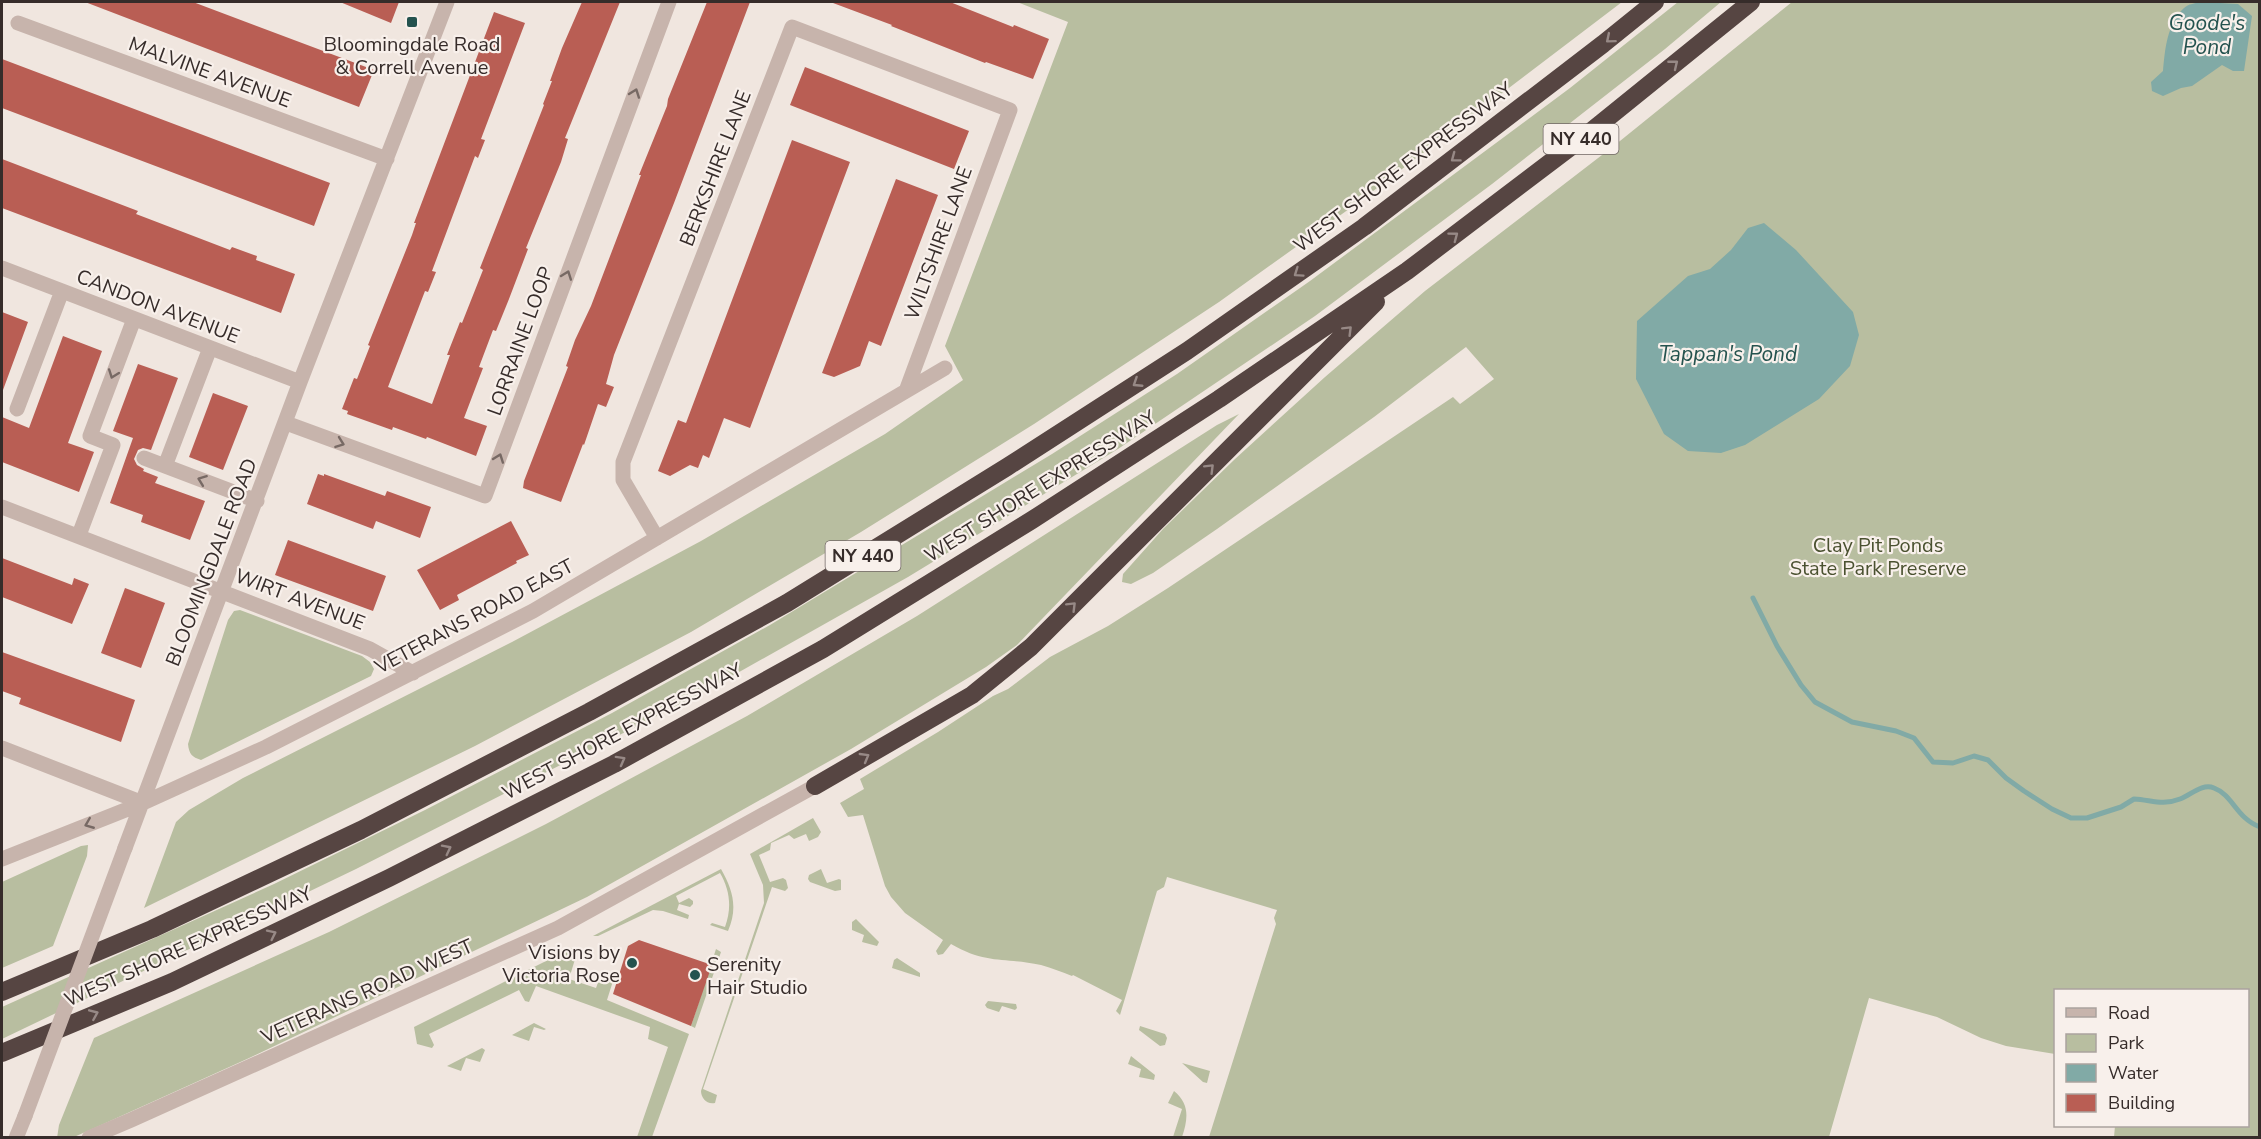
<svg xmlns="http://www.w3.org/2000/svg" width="2261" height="1139" font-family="'Nunito Sans',sans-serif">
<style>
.green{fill:#b8bea0}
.water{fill:#81aaa6}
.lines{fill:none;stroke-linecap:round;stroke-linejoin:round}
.stream{stroke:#81aaa6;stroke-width:5}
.building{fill:#b95e54}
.minor{stroke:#c7b4ac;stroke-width:15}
.highway{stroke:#564542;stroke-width:18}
.minor-bridge{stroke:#c7b4ac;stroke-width:15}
.oneway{stroke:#978986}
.oneway2{stroke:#776964}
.poi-dot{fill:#24534f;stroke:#f8f0eb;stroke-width:2}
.labels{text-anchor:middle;stroke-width:4.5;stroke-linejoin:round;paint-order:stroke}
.shield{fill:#f8f0eb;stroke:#706764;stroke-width:1.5}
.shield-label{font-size:18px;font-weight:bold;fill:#362c2a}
.poi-label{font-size:20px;fill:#362c2a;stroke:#f8f0eb}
.street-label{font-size:20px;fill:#362c2a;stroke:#f8f0eb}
.park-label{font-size:20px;fill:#4a5130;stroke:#f8f0eb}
.water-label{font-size:21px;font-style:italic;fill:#24534f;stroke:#f8f0eb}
</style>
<rect width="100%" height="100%" fill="#f0e6df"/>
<path class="green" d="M 1017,2 L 1622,2 L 1356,204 L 1219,302 L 1034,424 L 861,532 L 691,632 L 475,746 L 144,908 L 176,822 L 189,810 L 243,778 L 512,642 L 701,541 L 885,434 L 963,380 L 945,346 L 1068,22 Z
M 1678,2 L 1721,2 L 1665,49 L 1492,184 L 1315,316 L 1118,449 L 908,577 L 702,693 L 356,869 L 2,1039 L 2,1007 L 274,884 L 425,810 L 612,713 L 770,625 L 1052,454 L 1177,374 L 1310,281 L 1570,88 Z
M 1792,2 L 2259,2 L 2259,1137 L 2114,1137 L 2115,1126 L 2248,1126 L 2248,990 L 2056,990 L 2055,1054 L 2006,1046 L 1981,1038 L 1937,1017 L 1869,998 L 1829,1137 L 1209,1137 L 1276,924 L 1274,918 L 1277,910 L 1167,877 L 1164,887 L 1157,891 L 1120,1015 L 1116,1011 L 1122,1000 L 1073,975 L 1072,976 C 1062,972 1052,968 1041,965 C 1005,957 987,965 951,944 L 943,954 L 938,955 L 936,951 L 943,940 L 905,913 L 891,897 L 885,886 L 863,815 L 848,817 L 840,803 L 864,789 L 860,779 L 938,732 L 993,696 L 1008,689 L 1050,657 L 1108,626 L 1168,588 L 1453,397 L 1460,404 L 1494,379 L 1466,347 L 1374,417 L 1217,529 L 1153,573 L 1131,584 L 1122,582 L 1123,574 L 1163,529 L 1235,459 L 1325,377 L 1425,291 L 1615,145 Z
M 1239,414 L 1017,645 L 986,667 L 851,749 L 587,897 L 247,1059 L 99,1126 L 74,1137 L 57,1138 L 59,1125 L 94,1038 L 329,932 L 546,824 L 747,716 L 917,616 L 1217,425 Z
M 240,610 L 362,656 L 370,662 L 374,669 L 371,676 L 201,760 C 192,757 189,754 188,744 L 228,620 L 234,611 Z
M 813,818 L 821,832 L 818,837 L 809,841 L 806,834 L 794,839 L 789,835 L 771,843 L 770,850 L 759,855 L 770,882 L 783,878 L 786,880 L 788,888 L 785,891 L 772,887 L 703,1089 L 717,1095 L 715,1103 C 707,1105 701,1098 701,1091 L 764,903 L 763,885 L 750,854 Z
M 88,845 L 87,856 L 53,946 L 2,968 L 2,882 L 81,846 Z
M 721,869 C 733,890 738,908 728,931 L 710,925 L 712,923 L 725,927 C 732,908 730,890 720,873 L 676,896 L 679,903 L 689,898 L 693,901 L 693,904 L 690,907 L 679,904 L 677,910 L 689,915 L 688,919 L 663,911 L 653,910 L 598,936 L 593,936 Z
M 821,869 L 827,883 L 839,879 L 841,880 L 841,890 L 835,891 L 810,882 L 808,879 L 809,875 Z
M 856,919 L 879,942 L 877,946 L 862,942 L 864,935 L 852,930 L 852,922 Z
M 574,947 L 576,956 L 569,979 L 596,988 L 600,977 L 613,981 L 607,1000 L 689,1034 L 652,1137 L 637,1137 L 668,1047 L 648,1039 L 650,1027 L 536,986 L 529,1002 L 525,1001 L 519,990 L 429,1034 L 434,1045 L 432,1048 L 417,1044 L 414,1027 Z
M 716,949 L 721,952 L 695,1028 L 691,1026 Z
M 897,958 L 920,973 L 920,977 L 892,968 L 894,960 Z
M 988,1001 L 1016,1004 L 1017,1008 L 1015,1010 L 1002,1006 L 999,1012 L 987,1008 L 985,1005 Z
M 534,1023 L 546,1029 L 544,1030 L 534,1027 L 529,1041 L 512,1035 Z
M 1140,1026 L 1165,1034 L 1167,1038 L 1165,1045 L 1160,1046 L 1139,1030 Z
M 482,1048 L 485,1050 L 480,1062 L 466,1058 L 461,1071 L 447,1066 Z
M 1131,1056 L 1155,1075 L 1154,1080 L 1139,1077 L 1141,1069 L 1128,1064 Z
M 1182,1063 L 1210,1071 L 1207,1083 L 1203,1082 Z
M 1174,1091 C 1190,1104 1188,1119 1182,1137 L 1173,1137 L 1182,1109 L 1168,1103 Z"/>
<path class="water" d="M 2202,2 L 2238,4 L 2252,16 L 2244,71 L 2233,71 L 2222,65 L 2192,86 L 2181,88 L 2163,96 L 2152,91 L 2151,82 L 2163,71 C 2165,49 2167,24 2184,8 C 2188,4 2196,3 2202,2 Z
M 1764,223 L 1796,250 L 1853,312 L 1859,335 L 1850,366 L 1819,399 L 1745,445 L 1721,453 L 1688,451 L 1664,434 L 1636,379 L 1637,321 L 1688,276 L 1710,269 L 1731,250 L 1748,228 Z"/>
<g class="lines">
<path class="stream" d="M 1753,598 L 1777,646 L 1801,685 L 1815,702 L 1852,722 L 1896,731 L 1914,738 L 1933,762 L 1953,763 L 1974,756 L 1988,760 L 2006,778 L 2024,791 L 2052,809 L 2071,818 L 2087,818 L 2121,807 L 2134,799 C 2152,800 2162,806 2180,799 C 2191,795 2202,783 2214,788 C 2233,795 2236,818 2260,827"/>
</g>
<path class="building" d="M 85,2 L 193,2 L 374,70 L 359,107 Z
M 340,2 L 399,2 L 391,23 Z
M 582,2 L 620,2 L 565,138 L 568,139 L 561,162 L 526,248 L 528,249 L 509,299 L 496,331 L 493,330 L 479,367 L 483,368 L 464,418 L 487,426 L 476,456 L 427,437 L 426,439 L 393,427 L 392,430 L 347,414 L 348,411 L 342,409 L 354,378 L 357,379 L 370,346 L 368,345 L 412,235 L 416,223 L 414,223 L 494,12 L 525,23 L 481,139 L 485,140 L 478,158 L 475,156 L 432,271 L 436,272 L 428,292 L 425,291 L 388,387 L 432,404 L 450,355 L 447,355 L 460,322 L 462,323 L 483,270 L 480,268 L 544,105 L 543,104 L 552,81 L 550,81 L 562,48 Z
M 707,2 L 750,2 L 674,203 L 614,355 L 606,384 L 614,387 L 606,407 L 598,404 L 584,445 L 583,444 L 561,502 L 523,488 L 524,481 L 568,367 L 566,366 L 575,340 L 591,306 L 641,175 L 639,175 L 667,106 L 668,99 Z
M 833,2 L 950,2 L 1013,27 L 1014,25 L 1049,39 L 1033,79 L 986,62 L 985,63 L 891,26 L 892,25 L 833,3 Z
M 2,59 L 330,183 L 314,226 L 2,108 Z
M 805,67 L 969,131 L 954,169 L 790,105 Z
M 792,140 L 850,162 L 750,428 L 724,418 L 709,458 L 703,455 L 698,468 L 690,465 L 670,476 L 658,471 L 678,420 L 686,423 Z
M 2,159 L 138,211 L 136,214 L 230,250 L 232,247 L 257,256 L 256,260 L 295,274 L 281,313 L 2,208 Z
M 896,179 L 938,195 L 881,346 L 869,341 L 860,366 L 834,377 L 822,373 Z
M 2,312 L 28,322 L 3,390 L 2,390 Z
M 63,336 L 102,351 L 68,443 L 94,452 L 79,492 L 2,462 L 2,417 L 29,428 Z
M 138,364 L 178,378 L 151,450 L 143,448 L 138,450 L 134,459 L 137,465 L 144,469 L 143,471 L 158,477 L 155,483 L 205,501 L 190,540 L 141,522 L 143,515 L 110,503 L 133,438 L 113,431 Z
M 213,393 L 248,406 L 223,470 L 189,457 Z
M 318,474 L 324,476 L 324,474 L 385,496 L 387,491 L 431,507 L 420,538 L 376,521 L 373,529 L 307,504 Z
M 511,521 L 529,555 L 516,561 L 517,563 L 457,595 L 459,600 L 440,610 L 417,570 Z
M 288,540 L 386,576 L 373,611 L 275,575 Z
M 2,558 L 72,585 L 74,578 L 89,584 L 72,624 L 2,597 Z
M 125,588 L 165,603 L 141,668 L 101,653 Z
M 2,652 L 135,700 L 121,742 L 19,704 L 21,698 L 2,691 Z
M 639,940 L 712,965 L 691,1026 L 613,994 L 628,946 Z"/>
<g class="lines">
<path class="minor" d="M 18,23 L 387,159
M 2,268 L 300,382
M 210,348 L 165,466 L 257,501
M 17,409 L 62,291
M 286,423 L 485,496 L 669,2
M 144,458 L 165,466
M 2,507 L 370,649 L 413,673
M 79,535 L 113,445 L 90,436 L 134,319
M 657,538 L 623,480 L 623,462 L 792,27 L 1010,110 L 906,391
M 2,748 L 143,803
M 125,848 L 300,382 L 447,2
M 2,859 L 143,803 L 266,747 L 533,611 L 945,368
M 16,1138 L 25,1116
M 89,1138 L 131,1120 L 558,928 L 815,786"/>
<path class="highway" d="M 815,786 L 972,695 L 1031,647 L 1376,302
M 2,992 L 152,929 L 361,830 L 589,712 L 787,603 L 1007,467 L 1187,351 L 1364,227 L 1603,44 L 1655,2
M 2,1053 L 172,982 L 389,878 L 614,764 L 823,649 L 1032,520 L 1219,399 L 1407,271 L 1589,133 L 1751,2"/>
<path class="minor-bridge" d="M 25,1116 L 125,848"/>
</g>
<defs><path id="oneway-chevron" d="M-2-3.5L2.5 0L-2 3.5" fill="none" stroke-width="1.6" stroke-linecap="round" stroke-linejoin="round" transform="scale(1.5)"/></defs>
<g class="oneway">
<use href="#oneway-chevron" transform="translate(1610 39) rotate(140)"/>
<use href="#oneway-chevron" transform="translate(1674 64) rotate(-39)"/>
<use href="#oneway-chevron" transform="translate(1455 158) rotate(143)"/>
<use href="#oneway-chevron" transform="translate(1454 236) rotate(-37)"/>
<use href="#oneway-chevron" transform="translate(1298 273) rotate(145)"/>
<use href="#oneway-chevron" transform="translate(1348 330) rotate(-45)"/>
<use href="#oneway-chevron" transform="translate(1137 383) rotate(147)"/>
<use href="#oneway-chevron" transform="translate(1210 468) rotate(-45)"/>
<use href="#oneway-chevron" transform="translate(1072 606) rotate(-45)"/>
<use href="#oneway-chevron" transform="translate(865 757) rotate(-30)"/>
<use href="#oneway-chevron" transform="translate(621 760) rotate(-29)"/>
<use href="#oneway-chevron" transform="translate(447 849) rotate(-27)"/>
<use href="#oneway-chevron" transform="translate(272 934) rotate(-26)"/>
<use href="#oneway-chevron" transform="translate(94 1014) rotate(-23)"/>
</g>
<g class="oneway2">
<use href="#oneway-chevron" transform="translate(635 93) rotate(-70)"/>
<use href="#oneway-chevron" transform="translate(567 275) rotate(-70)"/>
<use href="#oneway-chevron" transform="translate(113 374) rotate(110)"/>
<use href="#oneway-chevron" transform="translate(340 443) rotate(20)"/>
<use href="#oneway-chevron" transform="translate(499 458) rotate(-70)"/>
<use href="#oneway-chevron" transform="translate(202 480) rotate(-159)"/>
<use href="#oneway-chevron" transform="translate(89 824) rotate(158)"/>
</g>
<g class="poi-dot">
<rect x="406" y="16" width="12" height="12" rx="3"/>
<circle cx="632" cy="963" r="6"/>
<circle cx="695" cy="975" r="6"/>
</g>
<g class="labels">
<g class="shield">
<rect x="1543.5" y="124" width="75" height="30" rx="4.5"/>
<rect x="825.5" y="541" width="75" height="30" rx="4.5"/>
</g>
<g class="shield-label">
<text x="1581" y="145">NY 440</text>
<text x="863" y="562">NY 440</text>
</g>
<g class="poi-label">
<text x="412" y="51">Bloomingdale Road<tspan x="412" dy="23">&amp; Correll Avenue</tspan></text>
<text x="620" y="959" text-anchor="end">Visions by<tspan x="620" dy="23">Victoria Rose</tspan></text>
<text x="707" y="971" text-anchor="start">Serenity<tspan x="707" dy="23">Hair Studio</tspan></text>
</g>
<g class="street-label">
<text transform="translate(210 72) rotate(20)" y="7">MALVINE AVENUE</text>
<text transform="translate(1403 167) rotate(-37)" y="7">WEST SHORE EXPRESSWAY</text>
<text transform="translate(715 168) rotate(-69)" y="7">BERKSHIRE LANE</text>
<text transform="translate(938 243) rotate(-70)" y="7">WILTSHIRE LANE</text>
<text transform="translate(158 306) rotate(21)" y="7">CANDON AVENUE</text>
<text transform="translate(520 341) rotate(-70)" y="7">LORRAINE LOOP</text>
<text transform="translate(1040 486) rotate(-32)" y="7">WEST SHORE EXPRESSWAY</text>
<text transform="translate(211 562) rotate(-69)" y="7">BLOOMINGDALE ROAD</text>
<text transform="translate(300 599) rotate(21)" y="7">WIRT AVENUE</text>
<text transform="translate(474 616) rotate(-28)" y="7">VETERANS ROAD EAST</text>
<text transform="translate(622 731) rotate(-28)" y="7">WEST SHORE EXPRESSWAY</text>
<text transform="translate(188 946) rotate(-24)" y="7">WEST SHORE EXPRESSWAY</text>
<text transform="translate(367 991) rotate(-24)" y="7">VETERANS ROAD WEST</text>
</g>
<g class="park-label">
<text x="1878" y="552">Clay Pit Ponds<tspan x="1878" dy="23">State Park Preserve</tspan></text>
</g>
<g class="water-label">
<text x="2207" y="30">Goode's<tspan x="2207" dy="24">Pond</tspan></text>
<text x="1728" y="361">Tappan's Pond</text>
</g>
</g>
<rect width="2261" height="1139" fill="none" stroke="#362c2a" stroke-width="6"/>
<rect x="2054" y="989" width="195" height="138" fill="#f8f0eb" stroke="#aaa29e" stroke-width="1.5"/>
<rect x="2066" y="1008" width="30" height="9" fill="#c7b4ac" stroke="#aaa29e" stroke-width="1.5"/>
<text x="2108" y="1019" font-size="18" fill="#362c2a">Road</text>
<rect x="2066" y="1034" width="30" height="18" fill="#b8bea0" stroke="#aaa29e" stroke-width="1.5"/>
<text x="2108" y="1049" font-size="18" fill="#362c2a">Park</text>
<rect x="2066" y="1064" width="30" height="18" fill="#81aaa6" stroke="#aaa29e" stroke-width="1.5"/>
<text x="2108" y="1079" font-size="18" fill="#362c2a">Water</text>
<rect x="2066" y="1094" width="30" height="18" fill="#b95e54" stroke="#aaa29e" stroke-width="1.5"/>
<text x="2108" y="1109" font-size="18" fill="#362c2a">Building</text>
</svg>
